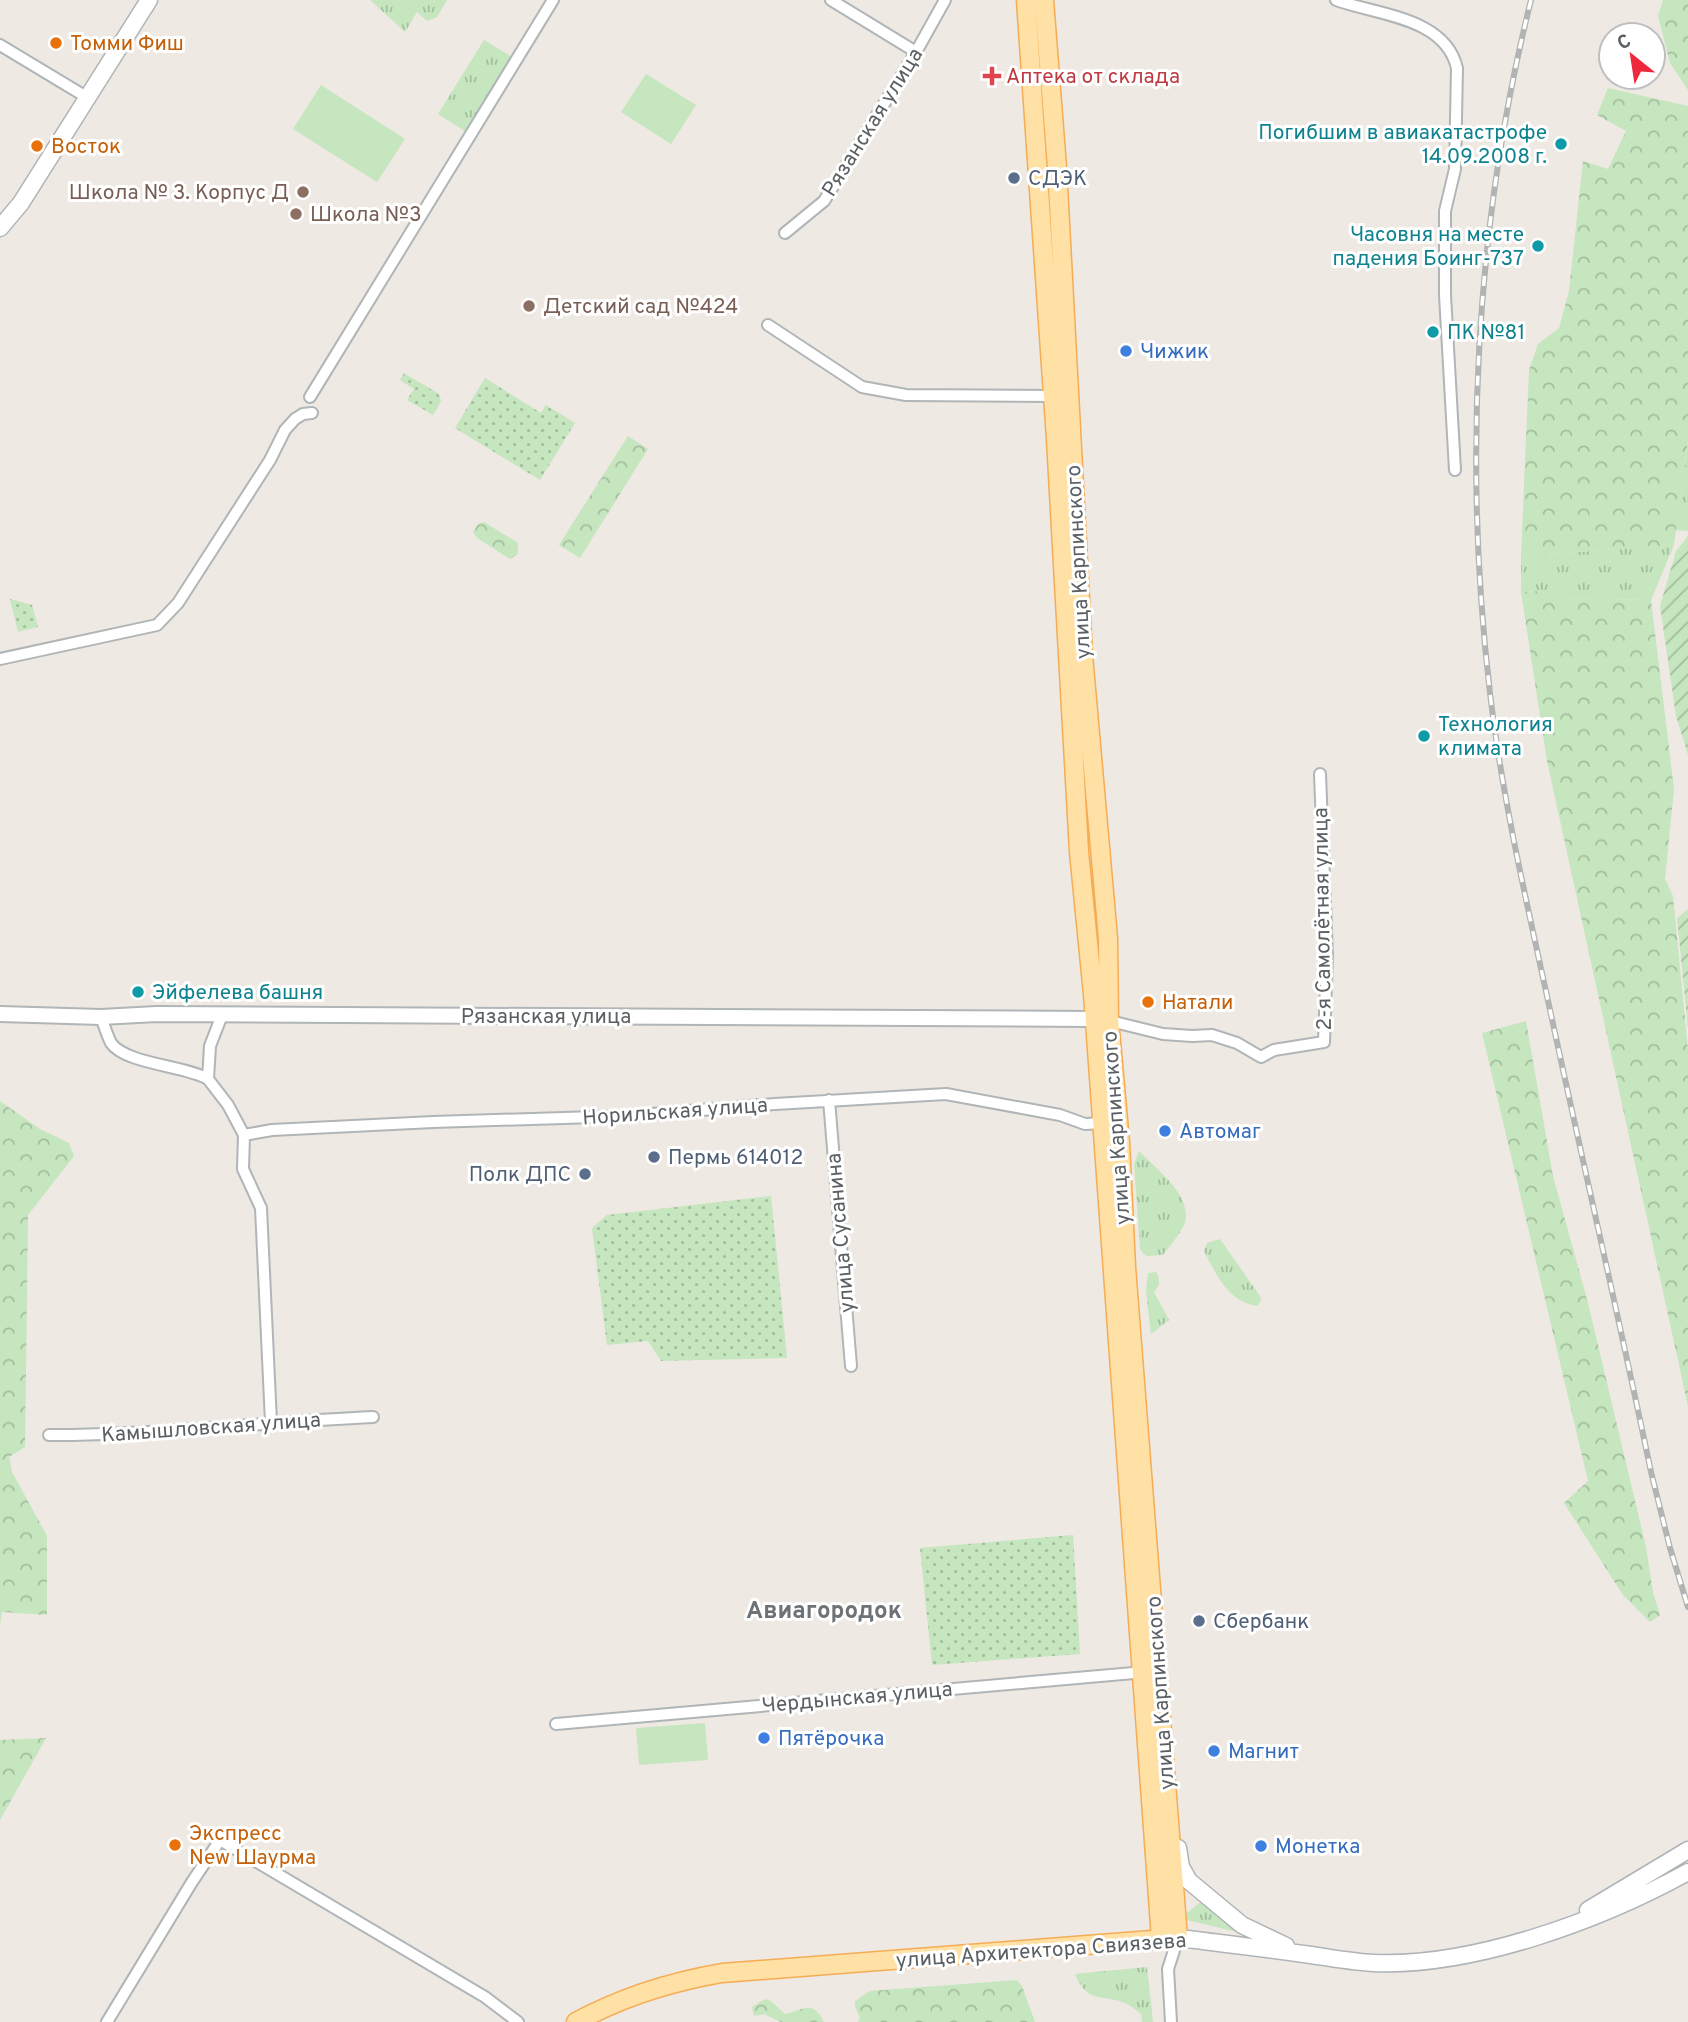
<svg xmlns="http://www.w3.org/2000/svg" width="1688" height="2022" font-family="Overpass,sans-serif">
<style>
.grass{fill:url(#grass-tufts)}
.forest{fill:url(#forest-crowns)}
.park{fill:url(#park-dots)}
.garden{fill:url(#garden-furrows)}
.pitch{fill:#c5e6be}
.lines{fill:none;stroke-linecap:round;stroke-linejoin:round}
.minor-casing{stroke:#b0b5b8;stroke-width:14}
.tertiary-casing{stroke:#b0b5b8;stroke-width:18}
.secondary-casing{stroke:#afb4b8;stroke-width:19}
.primary-casing{stroke:#f5ac55;stroke-width:21}
.minor{stroke:#fff;stroke-width:10}
.tertiary{stroke:#fff;stroke-width:14}
.secondary{stroke:#fff;stroke-width:16}
.primary{stroke:#ffe1a6;stroke-width:18}
.rail-casing{stroke:#b2b3b4;stroke-width:6}
.rail{stroke:#fff;stroke-width:3.5;stroke-dasharray:10;stroke-linecap:butt}
.food-dot{fill:#e8710a;stroke:#fff;stroke-width:2.5}
.health-dot{fill:#e0444e;stroke:#fff;stroke-width:2.5}
.culture-dot{fill:#0f9aa8;stroke:#fff;stroke-width:2.5}
.service-dot{fill:#5c6f8a;stroke:#fff;stroke-width:2.5}
.education-dot{fill:#8d6e63;stroke:#fff;stroke-width:2.5}
.shop-dot{fill:#3f7fe0;stroke:#fff;stroke-width:2.5}
.labels{text-anchor:middle;stroke-width:6;stroke-linejoin:round;paint-order:stroke}
.food-label{font-size:21px;fill:#c56008;stroke:#fff;text-anchor:start}
.health-label{font-size:21px;fill:#be3a42;stroke:#fff;text-anchor:start}
.street-label{font-size:21px;fill:#5b6064;stroke:#fff}
.culture-label{font-size:21px;fill:#0d838f;stroke:#fff;text-anchor:start}
.service-label{font-size:21px;fill:#4e5e75;stroke:#fff;text-anchor:start}
.education-label{font-size:21px;fill:#785e54;stroke:#fff;text-anchor:start}
.shop-label{font-size:21px;fill:#366cbe;stroke:#fff;text-anchor:start}
.quarter-label{font-size:24px;font-weight:bold;fill:#6c7276;stroke:#fff}
</style>
<defs>
<pattern id="grass-tufts" width="24" height="20" patternUnits="userSpaceOnUse" patternTransform="scale(1.75)"><rect width="24" height="20" fill="#c5e6be"/><path d="M3 7l-1-3M5 7V3M7 7l1-3M15 17l-1-3M17 17v-4M19 17l1-3" fill="none" stroke="#a3be9e"/></pattern>
<pattern id="forest-crowns" width="20" height="18" patternUnits="userSpaceOnUse" patternTransform="scale(1.75)"><rect width="20" height="18" fill="#c5e6be"/><path d="M2 6a3 3 0 1 1 6 0M12 15a3 3 0 1 1 6 0" fill="none" stroke="#a3be9e"/></pattern>
<pattern id="park-dots" width="8" height="8" patternUnits="userSpaceOnUse" patternTransform="scale(1.75)"><rect width="8" height="8" fill="#c5e6be"/><path d="M2 2h.1M6 6h.1" fill="none" stroke="#a3be9e" stroke-width="1.8" stroke-linecap="round"/></pattern>
<pattern id="garden-furrows" width="10" height="10" patternUnits="userSpaceOnUse" patternTransform="scale(1.75)"><rect width="10" height="10" fill="#c5e6be"/><path d="M-1 1l2-2M0 10L10 0M9 11l2-2" fill="none" stroke="#a3be9e"/></pattern>
</defs>
<rect width="100%" height="100%" fill="#eee9e2"/>
<path class="grass" d="M 370,0 L 447,0 L 437,17 L 427,21 L 417,12 L 405,32 Z
M 484,40 L 512,57 L 466,132 L 438,114 Z
M 1688,440 L 1688,531 L 1676,530 Z
M 1674,545 L 1651,600 L 1558,598 L 1539,591 L 1521,592 L 1521,556 Z
M 1139,1151 C 1155,1168 1187,1191 1186,1217 C 1185,1230 1170,1245 1163,1255 L 1146,1256 L 1140,1249 L 1134,1164 Z
M 1220,1239 L 1262,1299 L 1257,1306 C 1229,1302 1216,1275 1204,1251 L 1207,1243 Z
M 1156,1272 C 1161,1281 1160,1284 1154,1292 L 1169,1320 L 1151,1334 L 1146,1291 L 1148,1273 Z
M 1204,1899 L 1245,1934 L 1187,1920 L 1185,1915 Z
M 1147,1967 L 1153,2022 L 1142,2022 L 1141,2014 C 1137,2011 1132,2006 1127,2004 C 1105,1993 1088,2006 1075,1974 Z"/>
<path class="forest" d="M 1663,0 L 1688,0 L 1688,90 L 1670,63 L 1658,16 Z
M 1608,88 L 1688,106 L 1688,440 L 1674,545 L 1521,556 L 1529,370 L 1538,344 L 1559,328 L 1569,291 L 1583,161 L 1608,169 L 1626,131 L 1597,115 Z
M 628,436 L 648,449 L 580,558 L 559,545 Z
M 484,522 L 518,543 L 518,554 L 510,559 L 477,538 L 473,532 L 478,524 Z
M 1539,591 L 1558,598 L 1651,600 L 1674,789 L 1665,879 L 1673,896 L 1688,1050 L 1688,1406 L 1547,761 L 1521,592 Z
M 1526,1021 L 1553,1176 L 1588,1303 L 1646,1547 L 1653,1592 L 1660,1615 L 1650,1622 L 1623,1595 L 1564,1503 L 1588,1481 L 1482,1033 Z
M 0,1101 L 40,1129 L 69,1143 L 74,1156 L 28,1215 L 25,1447 L 9,1457 L 12,1472 L 47,1536 L 47,1615 L 2,1612 L 0,1625 Z
M 46,1738 L 0,1820 L 0,1740 Z
M 1017,1980 L 1022,1986 L 1035,2022 L 858,2022 L 860,2018 L 855,2006 L 855,2001 L 870,1991 Z
M 765,1999 L 771,2001 L 785,2014 C 802,2011 812,1998 824,2022 L 781,2022 L 764,2014 L 754,2016 L 752,2007 Z"/>
<path class="park" d="M 404,373 L 439,394 L 441,401 L 433,415 L 407,400 L 414,389 L 400,380 Z
M 485,378 L 541,413 L 546,405 L 575,423 L 540,480 L 455,428 Z
M 10,599 L 32,605 L 38,627 L 18,632 Z
M 771,1196 L 787,1358 L 661,1361 L 648,1341 L 607,1345 L 592,1228 L 607,1215 Z
M 1073,1535 L 1080,1654 L 932,1665 L 920,1548 Z"/>
<path class="garden" d="M 1688,536 L 1688,755 L 1676,716 L 1660,606 L 1676,551 Z
M 1688,909 L 1688,1028 L 1677,918 Z"/>
<path class="pitch" d="M 646,74 L 696,105 L 671,144 L 621,112 Z
M 321,85 L 405,139 L 377,182 L 293,129 Z
M 705,1723 L 708,1760 L 639,1765 L 636,1728 Z"/>
<g class="lines">
<g class="minor-casing">
<path id="minor" d="M 831,0 L 916,52
M 1336,0 C 1377,15 1445,17 1457,68 L 1455,169 L 1445,211 L 1445,295 L 1455,470
M 0,45 L 88,98
M 785,233 L 824,201 L 916,52 L 945,0
M 768,325 L 862,387 L 906,395 L 1056,396
M 310,397 L 553,0
M 0,659 L 157,625 L 178,603 L 270,460 L 285,430 L 295,419 L 303,414 L 312,413
M 222,1015 L 210,1046 L 208,1079 L 228,1105 L 244,1135 L 243,1169 L 261,1208 L 271,1422
M 101,1017 C 104,1025 107,1035 111,1043 C 125,1064 187,1066 208,1079
M 1106,1020 L 1163,1034 L 1192,1036 L 1212,1035 L 1237,1043 L 1261,1057 L 1274,1050 L 1324,1042 L 1327,956 L 1320,774
M 829,1100 L 851,1366
M 244,1135 L 272,1130 L 433,1122 L 627,1116 L 775,1104 L 946,1094 L 1060,1115 L 1085,1124 L 1102,1123
M 49,1435 C 157,1435 265,1422 373,1417
M 556,1724 L 1145,1672
M 107,2022 L 192,1882 L 220,1840 L 485,1997 L 518,2022
M 1171,2022 L 1168,1969 L 1178,1938"/>
</g>
<g class="tertiary-casing">
<path id="tertiary" d="M 0,1014 L 101,1017 L 157,1014 L 1093,1019"/>
</g>
<g class="secondary-casing">
<path id="secondary" d="M 0,228 L 21,203 L 149,0
M 1178,1848 L 1181,1867 L 1189,1881 L 1242,1925 L 1286,1946
M 1588,1910 L 1688,1850
M 1178,1938 C 1222,1943 1267,1949 1311,1955 C 1332,1958 1353,1962 1374,1963 C 1474,1967 1601,1920 1688,1872"/>
</g>
<g class="primary-casing">
<path id="primary" d="M 1026,0 L 1056,439 L 1079,852 L 1093,994 L 1161,1939
M 576,2022 C 622,1997 670,1982 722,1973 L 1178,1938 L 1126,1267 L 1120,1142 L 1109,1020 L 1108,938 L 1083,655 L 1057,167 L 1044,0"/>
</g>
<use href="#minor" class="minor"/>
<use href="#tertiary" class="tertiary"/>
<use href="#secondary" class="secondary"/>
<use href="#primary" class="primary"/>
<g class="rail-casing">
<path id="rail" d="M 1531,0 C 1475,224 1463,464 1490,693 C 1502,796 1525,895 1547,996 C 1581,1155 1618,1313 1651,1472 L 1670,1548 L 1688,1607"/>
</g>
<use href="#rail" class="rail"/>
</g>
<g class="food-dot">
<circle cx="56" cy="43" r="7"/>
<circle cx="37" cy="146" r="7"/>
<circle cx="1148" cy="1002" r="7"/>
<circle cx="175" cy="1845" r="7"/>
</g>
<path class="health-dot" d="M988.5 65.5h7v7h7v7h-7v7h-7v-7h-7v-7h7z"/>
<g class="culture-dot">
<circle cx="1561" cy="144" r="7"/>
<circle cx="1538" cy="246" r="7"/>
<circle cx="1433" cy="332" r="7"/>
<circle cx="1424" cy="736" r="7"/>
<circle cx="138" cy="992" r="7"/>
</g>
<g class="service-dot">
<circle cx="1014" cy="178" r="7"/>
<circle cx="654" cy="1157" r="7"/>
<circle cx="585" cy="1174" r="7"/>
<circle cx="1199" cy="1621" r="7"/>
</g>
<g class="education-dot">
<circle cx="303" cy="192" r="7"/>
<circle cx="296" cy="214" r="7"/>
<circle cx="529" cy="306" r="7"/>
</g>
<g class="shop-dot">
<circle cx="1126" cy="351" r="7"/>
<circle cx="1165" cy="1131" r="7"/>
<circle cx="764" cy="1738" r="7"/>
<circle cx="1214" cy="1751" r="7"/>
<circle cx="1261" cy="1846" r="7"/>
</g>
<g class="labels">
<g class="food-label">
<text x="70" y="50">Томми Фиш</text>
<text x="51" y="153">Восток</text>
<text x="1162" y="1009">Натали</text>
<text x="189" y="1840">Экспресс<tspan x="189" dy="24">New Шаурма</tspan></text>
</g>
<g class="health-label">
<text x="1006" y="83">Аптека от склада</text>
</g>
<g class="street-label">
<text transform="translate(872 122) rotate(-58)" y="7">Рязанская улица</text>
<text transform="translate(1078 562) rotate(-93)" y="7">улица Карпинского</text>
<text transform="translate(1322 919) rotate(-91)" y="7">2-я Самолётная улица</text>
<text x="546" y="1023">Рязанская улица</text>
<text transform="translate(675 1111) rotate(-4)" y="7">Норильская улица</text>
<text transform="translate(1116 1128) rotate(-94)" y="7">улица Карпинского</text>
<text transform="translate(840 1233) rotate(-95)" y="7">улица Сусанина</text>
<text transform="translate(211 1427) rotate(-4)" y="7">Камышловская улица</text>
<text transform="translate(1160 1693) rotate(-94)" y="7">улица Карпинского</text>
<text transform="translate(857 1697) rotate(-5)" y="7">Чердынская улица</text>
<text transform="translate(1041 1950) rotate(-4)" y="7">улица Архитектора Свиязева</text>
</g>
<g class="culture-label">
<text x="1547" y="139" text-anchor="end">Погибшим в авиакатастрофе<tspan x="1547" dy="24">14.09.2008 г.</tspan></text>
<text x="1524" y="241" text-anchor="end">Часовня на месте<tspan x="1524" dy="24">падения Боинг-737</tspan></text>
<text x="1447" y="339">ПК №81</text>
<text x="1438" y="731">Технология<tspan x="1438" dy="24">климата</tspan></text>
<text x="152" y="999">Эйфелева башня</text>
</g>
<g class="service-label">
<text x="1028" y="185">СДЭК</text>
<text x="668" y="1164">Пермь 614012</text>
<text x="571" y="1181" text-anchor="end">Полк ДПС</text>
<text x="1213" y="1628">Сбербанк</text>
</g>
<g class="education-label">
<text x="289" y="199" text-anchor="end">Школа № 3. Корпус Д</text>
<text x="310" y="221">Школа №3</text>
<text x="543" y="313">Детский сад №424</text>
</g>
<g class="shop-label">
<text x="1140" y="358">Чижик</text>
<text x="1179" y="1138">Автомаг</text>
<text x="778" y="1745">Пятёрочка</text>
<text x="1228" y="1758">Магнит</text>
<text x="1275" y="1853">Монетка</text>
</g>
<g class="quarter-label">
<text x="824" y="1618">Авиагородок</text>
</g>
</g>
<g transform="translate(1632 56) rotate(330)"><circle r="33" fill="#ffffff" stroke="#bdbfc1" stroke-width="2"/>
<path d="M0-5L12 26L0 18L-12 26Z" fill="#ee293c"/>
<text y="-10" font-size="19" font-weight="bold" text-anchor="middle" fill="#5b6064">С</text>
</g>
</svg>
